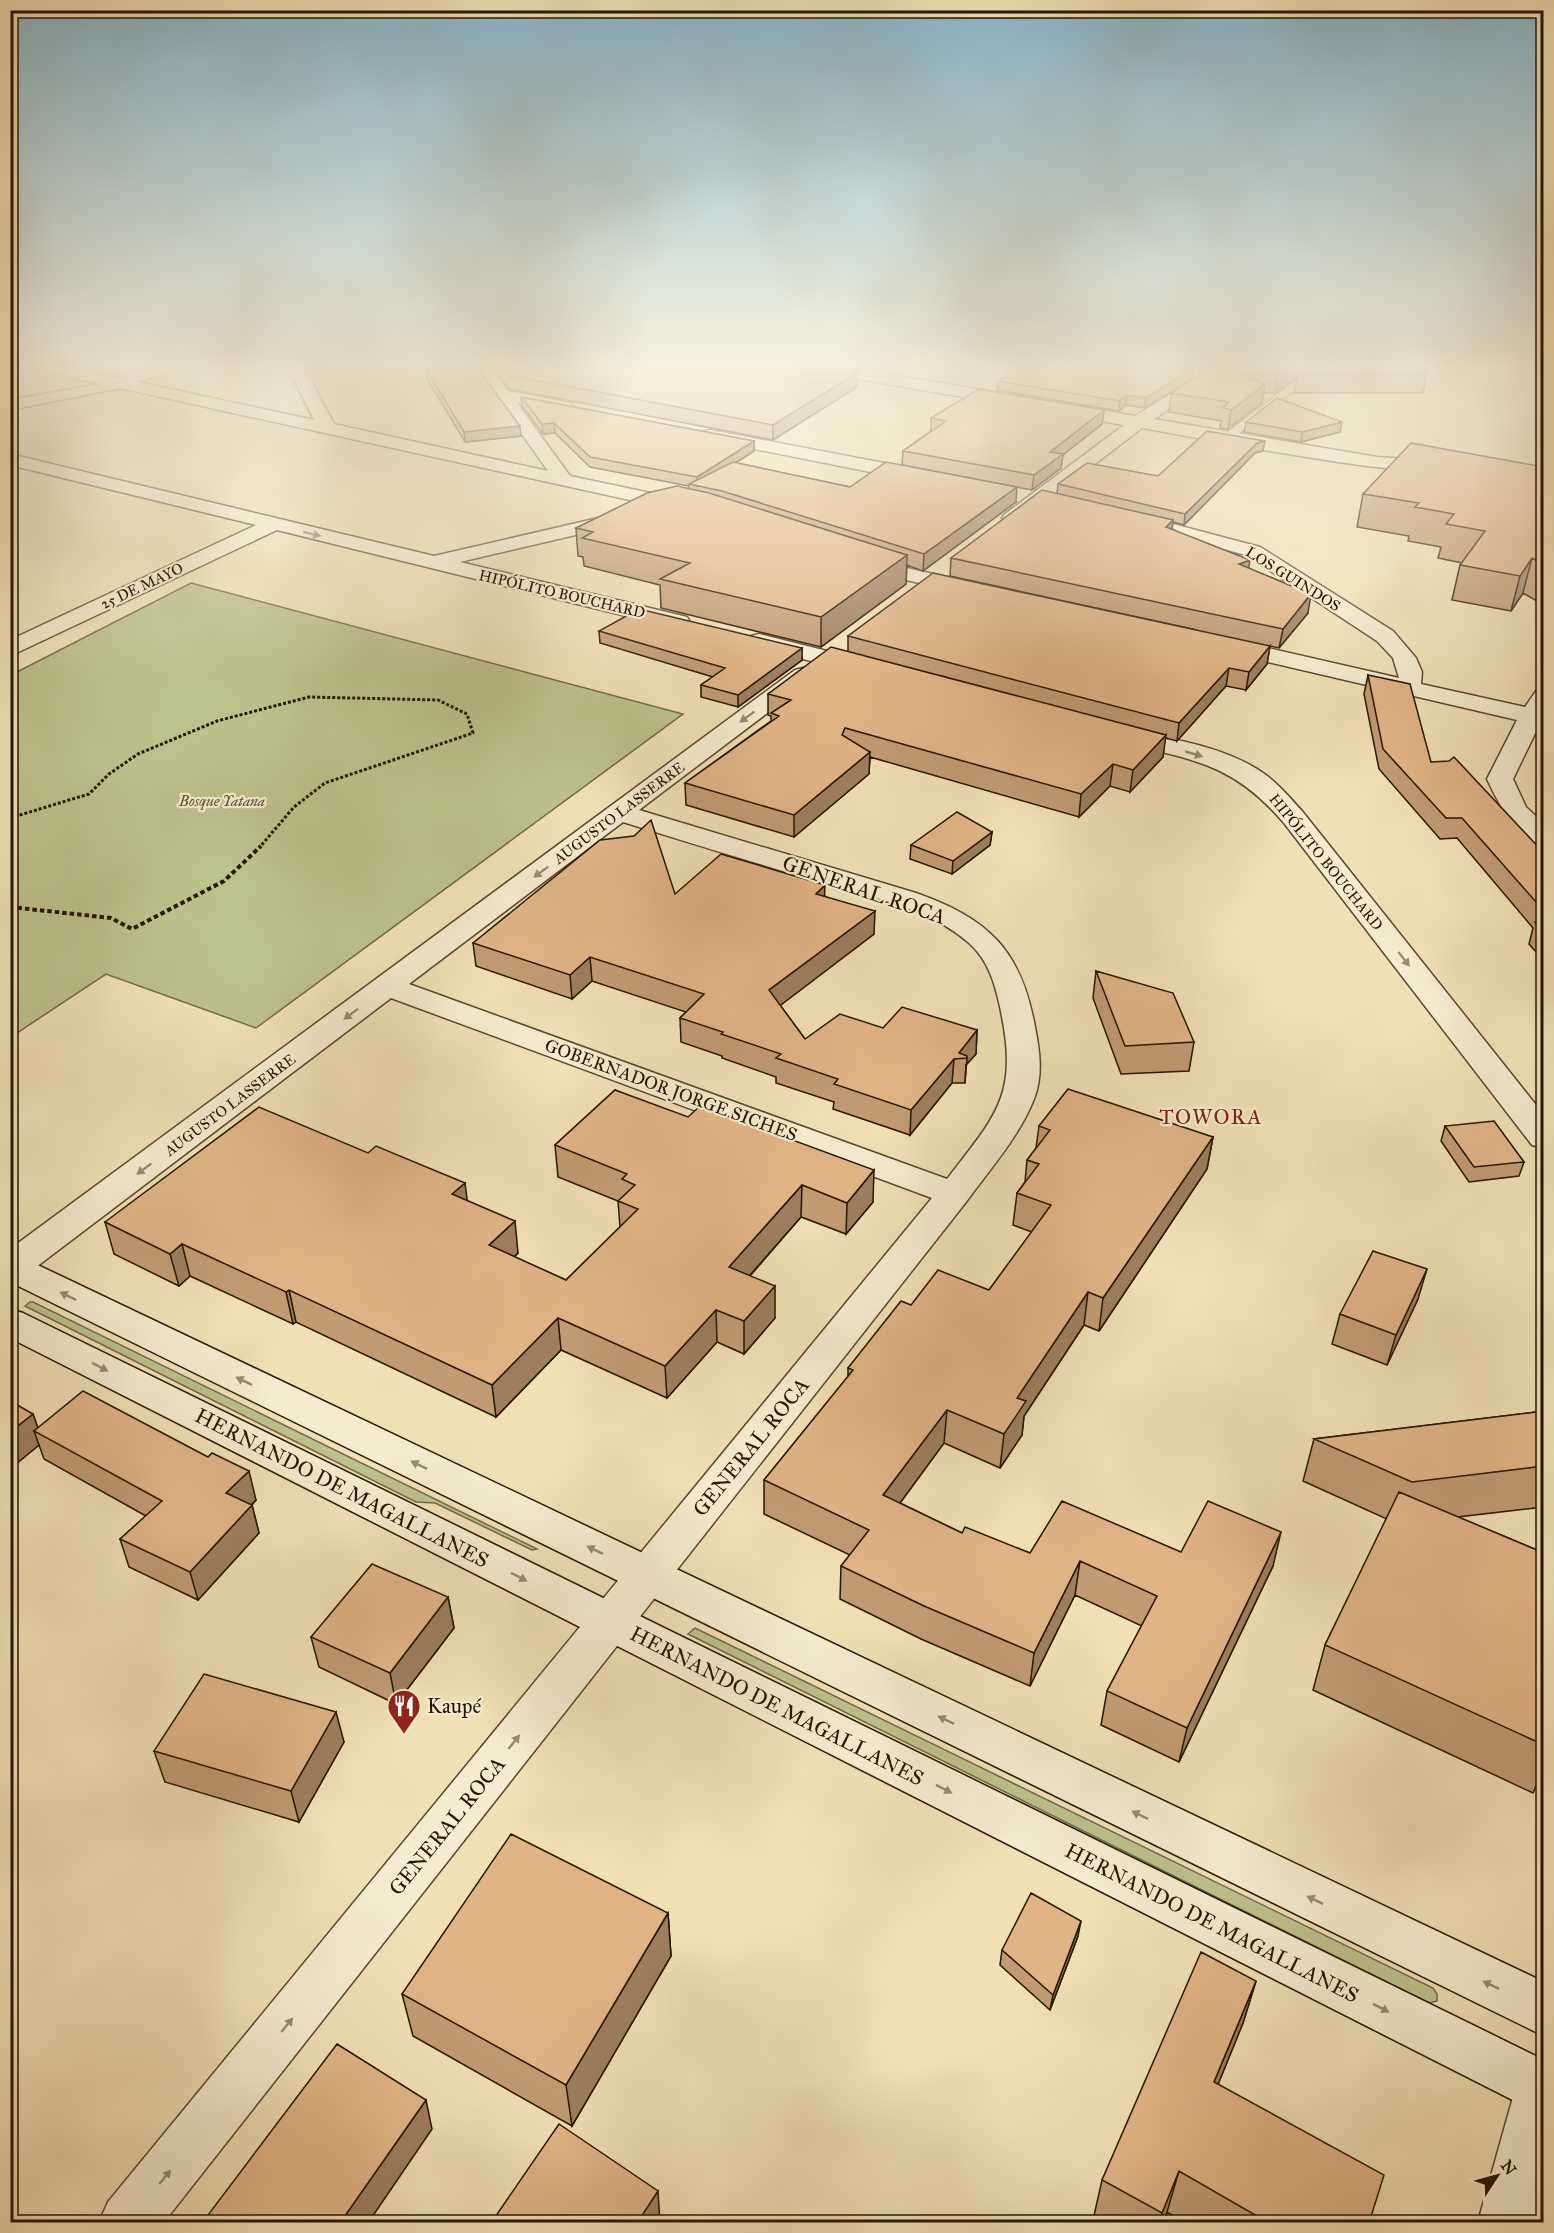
<svg xmlns="http://www.w3.org/2000/svg" width="1554" height="2233" font-family="'IM FELL Great Primer',serif">
<style>
.green{fill:#bcc28c;stroke:#706b46;stroke-width:1.5}
.lines{fill:none;stroke-linecap:round;stroke-linejoin:round}
.lane-casing{stroke:#57472e;stroke-width:2}
.street-casing{stroke:#57472e;stroke-width:3}
.secondary-casing{stroke:#241401;stroke-width:3}
.path-far1{stroke:#241401;stroke-width:3;stroke-dasharray:3 2;stroke-linecap:butt}
.path{stroke:#241401;stroke-width:4;stroke-dasharray:4.5 3;stroke-linecap:butt}
.lane{fill:#f5eccf;fill-rule:evenodd}
.street{fill:#f5eccf;fill-rule:evenodd}
.secondary{fill:#f5eccf;fill-rule:evenodd}
.wall{fill:#c29b73;stroke:#241401;stroke-width:1.5}
.shaded-wall{fill:#9e7e5e;stroke:#241401;stroke-width:1.5}
.building{fill:#e1b486;stroke:#241401;stroke-width:1.5}
.oneway{fill:#978b72}
.labels{text-anchor:middle;stroke-width:4.5;stroke-linejoin:round;paint-order:stroke}
.far-street-label{font-size:15px;fill:#241401;stroke:#f5eccf}
.far-park-label{font-size:15px;font-style:italic;fill:#595132;stroke:#f5eccf}
.street-label{font-size:18px;fill:#241401;stroke:#f5eccf}
.near-street-label{font-size:21px;fill:#241401;stroke:#f5eccf}
.quarter-label{font-size:21px;letter-spacing:1.5px;fill:#7a1f14;stroke:#f5eccf}
.near-poi-label{font-size:21px;fill:#241401;stroke:#f5eccf;text-anchor:start}
</style>
<rect width="100%" height="100%" fill="#f0e1b5"/>
<filter id="stains"><feTurbulence type="fractalNoise" baseFrequency=".00333" numOctaves="4"/><feColorMatrix values="0 0 0 0 .2 0 0 0 0 .09 0 0 0 0 .02 0 0 0 .5 -.17"/></filter>
<radialGradient id="worn" r=".72"><stop offset=".6" stop-color="#630" stop-opacity="0"/><stop offset="1" stop-color="#630" stop-opacity=".3"/></radialGradient>
<path class="green" d="M 191,583 L 683,714 L 256,1028 L 106,974 L 11,1037 L 11,675 Z
M 30,1302 L 33,1302 L 537,1549 L 532,1550 L 435,1503 L 416,1502 L 25,1306 Z
M 695,1628 L 1433,1988 L 1437,1994 L 1437,2001 L 1429,2003 L 688,1634 Z"/>
<g class="lines">
<g class="lane-casing">
<path id="lane" d="M 1317,364 L 1328,364 L 1232,439 L 1224,439 L 1224,435 Z"/>
</g>
<g class="street-casing">
<path id="street" d="M 24,364 L 54,364 L 118,378 L 161,364 L 185,364 L 183,367 L 138,382 L 314,420 L 286,364 L 302,364 L 334,424 L 548,471 L 472,364 L 488,364 L 508,391 L 571,403 L 574,407 L 565,412 L 517,403 L 570,476 L 684,500 L 694,506 L 684,512 L 120,388 L 10,410 L 10,400 L 100,384 L 26,367 Z
M 793,364 L 829,364 L 1135,416 L 1219,364 L 1239,364 L 1154,419 L 1377,457 L 1436,461 L 1445,467 C 1433,485 1178,434 1142,428 L 1019,522 L 1012,524 L 1002,518 L 1005,514 L 1124,425 L 801,369 Z
M 710,430 L 921,470 L 930,476 L 921,482 L 704,439 L 701,435 L 704,431 Z
M 10,454 L 434,556 L 620,513 L 627,515 L 630,519 L 627,523 L 460,562 L 687,617 L 690,622 L 687,627 L 679,629 L 277,530 L 10,656 L 10,640 L 256,525 L 10,465 Z
M 1128,512 L 1260,547 L 1393,631 L 1416,658 L 1422,672 L 1421,684 L 1525,707 L 1536,691 L 1544,689 L 1544,715 L 1513,779 L 1526,807 L 1544,824 L 1544,848 C 1517,841 1498,802 1487,779 L 1517,720 L 1216,650 L 1213,645 L 1216,640 L 1224,638 L 1399,678 L 1393,658 L 1377,641 L 1246,555 L 1121,522 L 1118,518 Z
M 864,558 L 976,584 L 979,589 L 976,594 L 968,595 L 857,568 L 854,564 L 857,560 Z
M 759,634 L 871,662 L 874,667 L 871,672 L 863,674 L 751,646 L 748,641 L 751,636 Z
M 803,668 L 811,670 L 815,675 L 811,680 L 639,810 L 916,893 C 989,919 1021,950 1035,1027 C 1040,1052 1043,1076 1034,1099 C 1019,1137 990,1169 966,1202 L 164,2222 L 99,2222 L 108,2202 L 932,1198 L 391,998 L 23,1277 L 10,1280 L 10,1249 L 795,670 ZM 623,822 C 690,843 756,863 823,883 C 872,898 930,908 969,943 C 988,960 995,983 1000,1007 C 1019,1094 998,1113 947,1179 L 409,984 Z
M 1122,728 C 1168,739 1223,745 1263,773 C 1278,783 1290,798 1302,811 L 1544,1115 L 1544,1148 L 1532,1145 L 1284,823 C 1230,760 1189,760 1113,740 L 1110,735 L 1113,730 Z
M 1544,2056 L 1544,2192 L 1536,2222 L 1478,2222 L 1517,2083 L 1525,2064 Z"/>
</g>
<g class="secondary-casing">
<path id="secondary" d="M 10,1255 L 23,1258 L 1544,1982 L 1544,2036 L 10,1282 Z
M 10,1309 L 23,1313 L 1544,2060 L 1544,2116 L 10,1338 Z"/>
</g>
<path class="path-far1" d="M 10,818 L 89,794 L 109,774 L 138,754 L 217,721 L 309,697 L 438,700 L 467,714 L 473,733 L 325,783 L 294,807 L 259,848"/>
<path class="path" d="M 10,907 L 111,918 L 132,929 L 224,881 L 261,846"/>
<use href="#lane" class="lane"/>
<use href="#street" class="street"/>
<use href="#secondary" class="secondary"/>
</g>
<path class="wall" d="M 496,364 L 835,364 L 858,368 L 857,387 L 773,440 L 509,389 L 497,372 Z
M 1194,368 L 1193,378 L 1145,408 L 1126,405 L 1119,411 L 997,390 L 998,381 Z
M 426,369 L 521,436 L 465,442 L 427,379 Z
M 1227,370 L 1427,374 L 1423,393 L 1294,393 L 1297,377 L 1275,393 L 1264,393 L 1262,403 L 1228,429 L 1220,428 L 1221,421 L 1169,412 L 1171,393 Z
M 521,397 L 754,441 L 754,451 L 736,463 L 850,487 L 1016,502 L 923,571 L 907,565 L 906,584 L 821,647 L 661,608 L 660,585 L 584,566 L 583,557 L 578,556 L 576,528 L 689,489 L 689,486 L 590,467 L 555,433 L 543,434 L 522,406 Z
M 1104,410 L 1102,424 L 1063,455 L 1061,468 L 1032,490 L 902,465 L 903,451 L 931,431 L 931,418 Z
M 1246,422 L 1342,422 L 1340,432 L 1301,442 L 1244,432 Z
M 1263,451 L 1255,453 L 1184,525 L 1173,522 L 1172,529 L 1249,568 L 1308,613 L 1279,648 L 1270,646 L 1267,664 L 1246,690 L 1226,686 L 1177,741 L 1165,738 L 1163,757 L 1130,792 L 1110,786 L 1079,817 L 870,757 L 869,774 L 794,837 L 686,805 L 685,783 L 771,721 L 771,716 L 768,715 L 768,694 L 848,651 L 848,636 L 1197,630 L 950,576 L 951,558 L 1057,494 L 1058,484 L 1158,476 Z
M 1544,467 L 1544,605 L 1523,593 L 1511,611 L 1452,600 L 1460,565 L 1462,563 L 1438,558 L 1441,547 L 1408,541 L 1409,536 L 1357,527 L 1363,494 Z
M 599,631 L 802,648 L 802,660 L 738,707 L 701,697 L 701,685 L 713,677 L 600,643 Z
M 1368,675 L 1431,762 L 1544,853 L 1544,961 L 1529,944 L 1533,928 L 1457,838 L 1440,839 L 1379,769 L 1364,694 Z
M 992,832 L 990,845 L 952,874 L 910,859 L 911,845 Z
M 675,894 L 825,896 L 874,934 L 780,1005 L 805,1039 L 883,1028 L 977,1030 L 976,1054 L 966,1065 L 965,1083 L 952,1083 L 910,1135 L 833,1109 L 834,1102 L 776,1083 L 776,1077 L 722,1058 L 722,1056 L 681,1042 L 680,1018 L 686,1012 L 592,981 L 572,999 L 476,966 L 473,943 Z
M 1096,971 L 1194,1042 L 1189,1071 L 1121,1074 L 1093,998 Z
M 615,1090 L 873,1202 L 846,1234 L 801,1217 L 750,1276 L 775,1318 L 744,1354 L 717,1342 L 667,1398 L 561,1350 L 496,1417 L 296,1322 L 293,1324 L 190,1276 L 179,1286 L 114,1254 L 105,1222 L 467,1201 L 518,1253 L 514,1257 L 566,1280 L 620,1227 L 618,1201 L 558,1177 L 555,1145 Z
M 1039,1126 L 1213,1137 L 1207,1169 L 1099,1331 L 1084,1325 L 1024,1416 L 1022,1435 L 1000,1468 L 944,1443 L 900,1503 L 962,1533 L 1030,1553 L 1181,1552 L 1273,1566 L 1179,1762 L 1101,1725 L 1107,1691 L 1142,1626 L 1075,1595 L 1030,1686 L 921,1639 L 840,1599 L 841,1566 L 850,1555 L 764,1514 L 764,1480 L 848,1377 L 848,1368 L 911,1305 L 989,1290 L 1032,1232 L 1013,1225 L 1017,1193 L 1025,1182 L 1027,1160 L 1036,1148 Z
M 1445,1126 L 1524,1162 L 1519,1176 L 1469,1182 L 1441,1141 Z
M 1418,1299 L 1387,1365 L 1332,1344 L 1340,1314 Z
M 10,1401 L 33,1414 L 38,1428 L 256,1500 L 252,1505 L 259,1533 L 198,1600 L 129,1567 L 120,1539 L 146,1516 L 44,1459 L 39,1445 L 10,1469 Z
M 1544,1411 L 1544,1507 L 1458,1517 L 1544,1553 L 1544,1768 L 1533,1793 L 1313,1690 L 1325,1645 L 1387,1519 L 1303,1481 L 1314,1439 Z
M 448,1597 L 454,1628 L 396,1704 L 319,1667 L 311,1637 Z
M 344,1742 L 299,1822 L 165,1782 L 154,1751 Z
M 668,1913 L 671,1956 L 572,2126 L 413,2036 L 402,1994 Z
M 1078,1936 L 1050,2010 L 1000,1965 L 1002,1950 Z
M 1256,1981 L 1243,2023 L 1218,2084 L 1369,2223 L 1186,2223 L 1167,2212 L 1163,2223 L 1097,2223 L 1093,2220 L 1102,2180 Z"/>
<path class="shaded-wall" d="M 1292,364 L 1314,364 L 1297,374 L 1297,377 L 1275,393 L 1278,374 Z
M 858,368 L 857,387 L 773,440 L 773,425 Z
M 1194,368 L 1193,378 L 1145,408 L 1146,398 Z
M 1265,384 L 1262,403 L 1228,429 L 1231,410 Z
M 1127,395 L 1126,405 L 1119,411 L 1120,401 Z
M 1104,410 L 1102,424 L 1063,455 L 1061,468 L 1032,490 L 1034,475 L 1050,452 Z
M 1342,422 L 1340,432 L 1301,442 L 1302,432 Z
M 554,423 L 555,433 L 543,434 L 542,424 Z
M 520,426 L 521,436 L 465,442 L 464,432 Z
M 754,441 L 754,451 L 699,486 L 697,486 L 697,477 Z
M 1265,441 L 1263,451 L 1255,453 L 1184,525 L 1185,514 L 1257,443 Z
M 1017,487 L 1016,502 L 923,571 L 924,554 Z
M 1173,520 L 1171,538 L 1166,527 Z
M 907,555 L 906,584 L 821,647 L 821,617 Z
M 1532,558 L 1523,593 L 1511,611 L 1520,576 Z
M 1250,560 L 1247,578 L 1239,564 Z
M 1311,594 L 1308,613 L 1279,648 L 1283,629 Z
M 1270,646 L 1267,664 L 1246,690 L 1249,672 Z
M 802,648 L 802,660 L 738,707 L 738,695 Z
M 1229,668 L 1226,686 L 1177,741 L 1179,723 Z
M 1166,735 L 1163,757 L 1130,792 L 1133,770 Z
M 870,752 L 869,774 L 794,837 L 794,815 Z
M 1113,764 L 1110,786 L 1079,817 L 1081,794 Z
M 992,832 L 990,845 L 952,874 L 953,861 Z
M 825,885 L 824,908 L 816,894 Z
M 875,911 L 874,934 L 769,1014 L 769,990 Z
M 590,957 L 592,981 L 572,999 L 570,975 Z
M 977,1030 L 976,1054 L 966,1065 L 965,1083 L 967,1058 L 959,1053 Z
M 954,1059 L 952,1083 L 910,1135 L 911,1110 Z
M 1213,1137 L 1207,1169 L 1099,1331 L 1103,1298 Z
M 874,1170 L 873,1202 L 846,1234 L 847,1203 Z
M 465,1183 L 469,1214 L 452,1194 Z
M 802,1185 L 801,1217 L 729,1299 L 729,1267 Z
M 515,1221 L 518,1253 L 493,1277 L 489,1245 Z
M 182,1244 L 190,1276 L 179,1286 L 170,1254 Z
M 1427,1269 L 1418,1299 L 1387,1365 L 1396,1335 Z
M 775,1286 L 775,1318 L 744,1354 L 744,1321 Z
M 289,1290 L 296,1322 L 293,1324 L 286,1292 Z
M 1088,1292 L 1084,1325 L 1024,1416 L 1022,1435 L 1000,1468 L 1004,1434 L 1017,1398 Z
M 716,1310 L 717,1342 L 667,1398 L 665,1366 Z
M 558,1318 L 561,1350 L 496,1417 L 492,1385 Z
M 947,1410 L 944,1443 L 881,1529 L 883,1495 Z
M 33,1414 L 40,1434 L 34,1431 L 39,1445 L 10,1469 L 10,1432 Z
M 249,1471 L 256,1500 L 234,1522 L 226,1493 Z
M 252,1505 L 259,1533 L 198,1600 L 190,1572 Z
M 1281,1532 L 1273,1566 L 1179,1762 L 1187,1728 Z
M 1080,1561 L 1075,1595 L 1030,1686 L 1034,1653 Z
M 448,1597 L 454,1628 L 396,1704 L 390,1673 Z
M 336,1712 L 344,1742 L 299,1822 L 291,1791 Z
M 668,1913 L 671,1956 L 572,2126 L 566,2085 Z
M 1081,1921 L 1078,1936 L 1050,2010 L 1053,1995 Z
M 1256,1981 L 1243,2023 L 1202,2124 L 1214,2082 Z
M 426,2100 L 432,2129 L 368,2223 L 340,2223 Z
M 1179,2171 L 1167,2212 L 1163,2223 L 1160,2223 L 1162,2213 Z
M 658,2191 L 660,2223 L 637,2223 Z"/>
<path class="building" d="M 500,364 L 835,364 L 858,368 L 850,372 L 857,373 L 773,425 L 508,375 Z
M 1025,364 L 1172,364 L 1185,365 L 1194,368 L 1146,398 L 1127,395 L 1120,401 L 998,381 Z
M 1238,364 L 1292,364 L 1278,374 L 1239,374 L 1265,384 L 1231,410 L 1223,408 L 1229,402 L 1171,393 L 1214,366 L 1227,370 Z
M 1310,364 L 1427,364 L 1427,374 L 1297,374 Z
M 475,365 L 520,426 L 464,432 L 426,369 Z
M 979,389 L 1104,410 L 1050,452 L 1063,454 L 1034,475 L 903,451 L 946,421 L 931,418 Z
M 521,397 L 754,441 L 697,477 L 590,457 L 554,423 L 542,424 Z
M 1277,398 L 1342,422 L 1302,432 L 1246,422 Z
M 1207,431 L 1265,441 L 1257,443 L 1185,514 L 1058,484 L 1087,463 L 1158,476 Z
M 1411,443 L 1544,467 L 1544,564 L 1532,558 L 1520,576 L 1460,565 L 1485,531 L 1446,524 L 1454,514 L 1415,507 L 1419,503 L 1363,494 Z
M 733,462 L 850,487 L 886,462 L 1017,487 L 924,554 L 722,491 L 689,484 Z
M 677,486 L 709,493 L 907,555 L 821,617 L 660,579 L 690,563 L 582,538 L 593,532 L 576,528 L 647,493 Z
M 1042,490 L 1173,520 L 1166,527 L 1250,560 L 1239,564 L 1311,594 L 1283,629 L 951,558 Z
M 933,573 L 1270,646 L 1249,672 L 1229,668 L 1179,723 L 848,636 Z
M 639,609 L 802,648 L 738,695 L 701,685 L 725,668 L 599,631 Z
M 831,647 L 1166,735 L 1133,770 L 1113,764 L 1081,794 L 845,728 L 842,735 L 870,752 L 794,815 L 685,783 L 779,716 L 771,713 L 791,700 L 768,694 Z
M 1368,675 L 1410,684 L 1431,762 L 1449,761 L 1454,757 L 1544,853 L 1544,911 L 1462,818 L 1446,818 L 1383,749 Z
M 957,812 L 992,832 L 953,861 L 911,845 Z
M 651,820 L 675,894 L 721,854 L 825,885 L 816,894 L 875,911 L 769,990 L 805,1039 L 840,1014 L 883,1028 L 902,1007 L 977,1030 L 959,1053 L 967,1056 L 967,1058 L 954,1059 L 911,1110 L 834,1084 L 838,1079 L 776,1058 L 781,1054 L 721,1034 L 723,1032 L 680,1018 L 704,994 L 590,957 L 570,975 L 473,943 L 600,840 L 634,836 Z
M 1544,921 L 1544,932 L 1535,922 Z
M 1096,971 L 1173,993 L 1194,1042 L 1125,1046 Z
M 1068,1089 L 1213,1137 L 1103,1298 L 1088,1292 L 1017,1398 L 1026,1401 L 1004,1434 L 947,1410 L 883,1495 L 962,1533 L 965,1527 L 1030,1553 L 1062,1501 L 1181,1552 L 1208,1501 L 1281,1532 L 1187,1728 L 1107,1691 L 1157,1596 L 1080,1561 L 1034,1653 L 924,1606 L 841,1566 L 869,1530 L 764,1480 L 853,1370 L 848,1368 L 901,1301 L 911,1305 L 938,1270 L 989,1290 L 1051,1205 L 1017,1193 L 1039,1164 L 1027,1160 L 1050,1130 L 1039,1126 Z
M 615,1090 L 688,1117 L 700,1106 L 874,1170 L 847,1203 L 802,1185 L 729,1267 L 775,1286 L 744,1321 L 716,1310 L 665,1366 L 558,1318 L 492,1385 L 289,1290 L 286,1292 L 182,1244 L 170,1254 L 105,1222 L 259,1107 L 368,1153 L 376,1146 L 465,1183 L 452,1194 L 515,1221 L 489,1245 L 566,1280 L 638,1209 L 618,1201 L 635,1185 L 622,1179 L 627,1174 L 555,1145 Z
M 1494,1121 L 1524,1162 L 1474,1167 L 1445,1126 Z
M 1373,1251 L 1427,1269 L 1396,1335 L 1340,1314 Z
M 83,1391 L 208,1457 L 212,1453 L 249,1471 L 226,1493 L 252,1505 L 190,1572 L 120,1539 L 162,1501 L 34,1431 Z
M 10,1401 L 33,1414 L 10,1432 Z
M 1544,1411 L 1544,1466 L 1412,1482 L 1314,1439 Z
M 1399,1492 L 1544,1553 L 1544,1745 L 1325,1645 Z
M 372,1564 L 448,1597 L 390,1673 L 311,1637 Z
M 204,1674 L 336,1712 L 291,1791 L 154,1751 Z
M 511,1834 L 668,1913 L 566,2085 L 402,1994 Z
M 1031,1893 L 1081,1921 L 1053,1995 L 1002,1950 Z
M 1201,1952 L 1256,1981 L 1214,2082 L 1384,2175 L 1369,2223 L 1269,2223 L 1179,2171 L 1162,2213 L 1102,2180 Z
M 337,2044 L 426,2100 L 340,2223 L 202,2223 Z
M 559,2124 L 658,2191 L 637,2223 L 491,2223 Z"/>
<defs><path id="oneway-solid" d="M-6-.8H1V-3.2L6.5 0L1 3.2V.8H-6Z" transform="scale(1.5)"/></defs>
<g class="oneway">
<use href="#oneway-solid" transform="translate(312 534) rotate(14)"/>
<use href="#oneway-solid" transform="translate(747 717) rotate(143)"/>
<use href="#oneway-solid" transform="translate(1194 754) rotate(16)"/>
<use href="#oneway-solid" transform="translate(541 872) rotate(143)"/>
<use href="#oneway-solid" transform="translate(1404 959) rotate(52)"/>
<use href="#oneway-solid" transform="translate(351 1014) rotate(143)"/>
<use href="#oneway-solid" transform="translate(144 1169) rotate(143)"/>
<use href="#oneway-solid" transform="translate(68 1296) rotate(-154)"/>
<use href="#oneway-solid" transform="translate(100 1367) rotate(27)"/>
<use href="#oneway-solid" transform="translate(244 1381) rotate(-154)"/>
<use href="#oneway-solid" transform="translate(419 1465) rotate(-154)"/>
<use href="#oneway-solid" transform="translate(595 1550) rotate(-154)"/>
<use href="#oneway-solid" transform="translate(519 1577) rotate(27)"/>
<use href="#oneway-solid" transform="translate(946 1720) rotate(-154)"/>
<use href="#oneway-solid" transform="translate(514 1742) rotate(-51)"/>
<use href="#oneway-solid" transform="translate(944 1789) rotate(27)"/>
<use href="#oneway-solid" transform="translate(1140 1815) rotate(-154)"/>
<use href="#oneway-solid" transform="translate(1315 1900) rotate(-154)"/>
<use href="#oneway-solid" transform="translate(1491 1985) rotate(-154)"/>
<use href="#oneway-solid" transform="translate(1381 2008) rotate(27)"/>
<use href="#oneway-solid" transform="translate(287 2025) rotate(-51)"/>
<use href="#oneway-solid" transform="translate(165 2177) rotate(-51)"/>
</g>
<linearGradient id="sky" x2="0" y2="1"><stop stop-color="#89b8ce"/><stop offset="0.54" stop-color="#f8f2de"/><stop offset="1" stop-color="#f8f2de" stop-opacity="0"/></linearGradient>
<rect width="1554" height="677" fill="url(#sky)"/>
<defs>
<g id="restaurant-pin" transform="scale(1.725)"><path d="M0 17L-7.5 6A9.5 9.5 0 1 1 7.5 6Z" fill="#8f2418" stroke="#f5eccf"/><path d="M-5-6h1v4h1v-4h1v4h1v-4h1v5L-1.5 .5V6h-2V.5L-5-1ZM5-6V6H3V1.5H1.5Q1.5-4 5-6Z" fill="#fff"/></g>
</defs>
<g fill-rule="evenodd">
<use href="#restaurant-pin" x="404" y="1706"/>
</g>
<g class="labels">
<g class="far-street-label">
<text transform="translate(1293 579) rotate(32)" y="5">LOS GUINDOS</text>
<text transform="translate(142 586) rotate(-25)" y="5">25 DE MAYO</text>
<text transform="translate(562 594) rotate(13)" y="5">HIPÓLITO BOUCHARD</text>
<text transform="translate(619 813) rotate(-37)" y="5">AUGUSTO LASSERRE</text>
<text transform="translate(1326 862) rotate(51)" y="5">HIPÓLITO BOUCHARD</text>
<text transform="translate(230 1105) rotate(-37)" y="5">AUGUSTO LASSERRE</text>
</g>
<g class="far-park-label">
<text x="222" y="806">Bosque Yatana</text>
</g>
<g class="street-label">
<text transform="translate(671 1090) rotate(20)" y="6">GOBERNADOR JORGE SICHES</text>
</g>
<g class="near-street-label">
<text transform="translate(864 890) rotate(19)" y="7">GENERAL ROCA</text>
<text transform="translate(751 1447) rotate(-51)" y="7">GENERAL ROCA</text>
<text transform="translate(342 1488) rotate(27)" y="7">HERNANDO DE MAGALLANES</text>
<text transform="translate(777 1706) rotate(27)" y="7">HERNANDO DE MAGALLANES</text>
<text transform="translate(447 1826) rotate(-51)" y="7">GENERAL ROCA</text>
<text transform="translate(1212 1923) rotate(27)" y="7">HERNANDO DE MAGALLANES</text>
</g>
<g class="quarter-label">
<text x="1211" y="1124">TOWORA</text>
</g>
<g class="near-poi-label">
<text x="427" y="1713">Kaupé</text>
</g>
</g>
<rect width="1554" height="2233" fill="none" stroke="#f0e1b5" stroke-width="36"/>
<rect x="12" y="12" width="1530" height="2209" fill="none" stroke="#241401" stroke-width="3"/>
<rect x="18" y="18" width="1518" height="2197" fill="none" stroke="#241401" stroke-width="1.5"/>
<g transform="translate(1497 2176) rotate(54)" stroke="#f5eccf" stroke-width="4.5" paint-order="stroke">
<path d="M0-4.5L10 22L0 15L-10 22Z" fill="#241401"/>
<text y="-9" font-size="16" font-weight="bold" text-anchor="middle" fill="#241401">N</text>
</g>
<rect width="100%" height="100%" filter="url(#stains)"/>
<rect width="100%" height="100%" fill="url(#worn)"/>
</svg>
